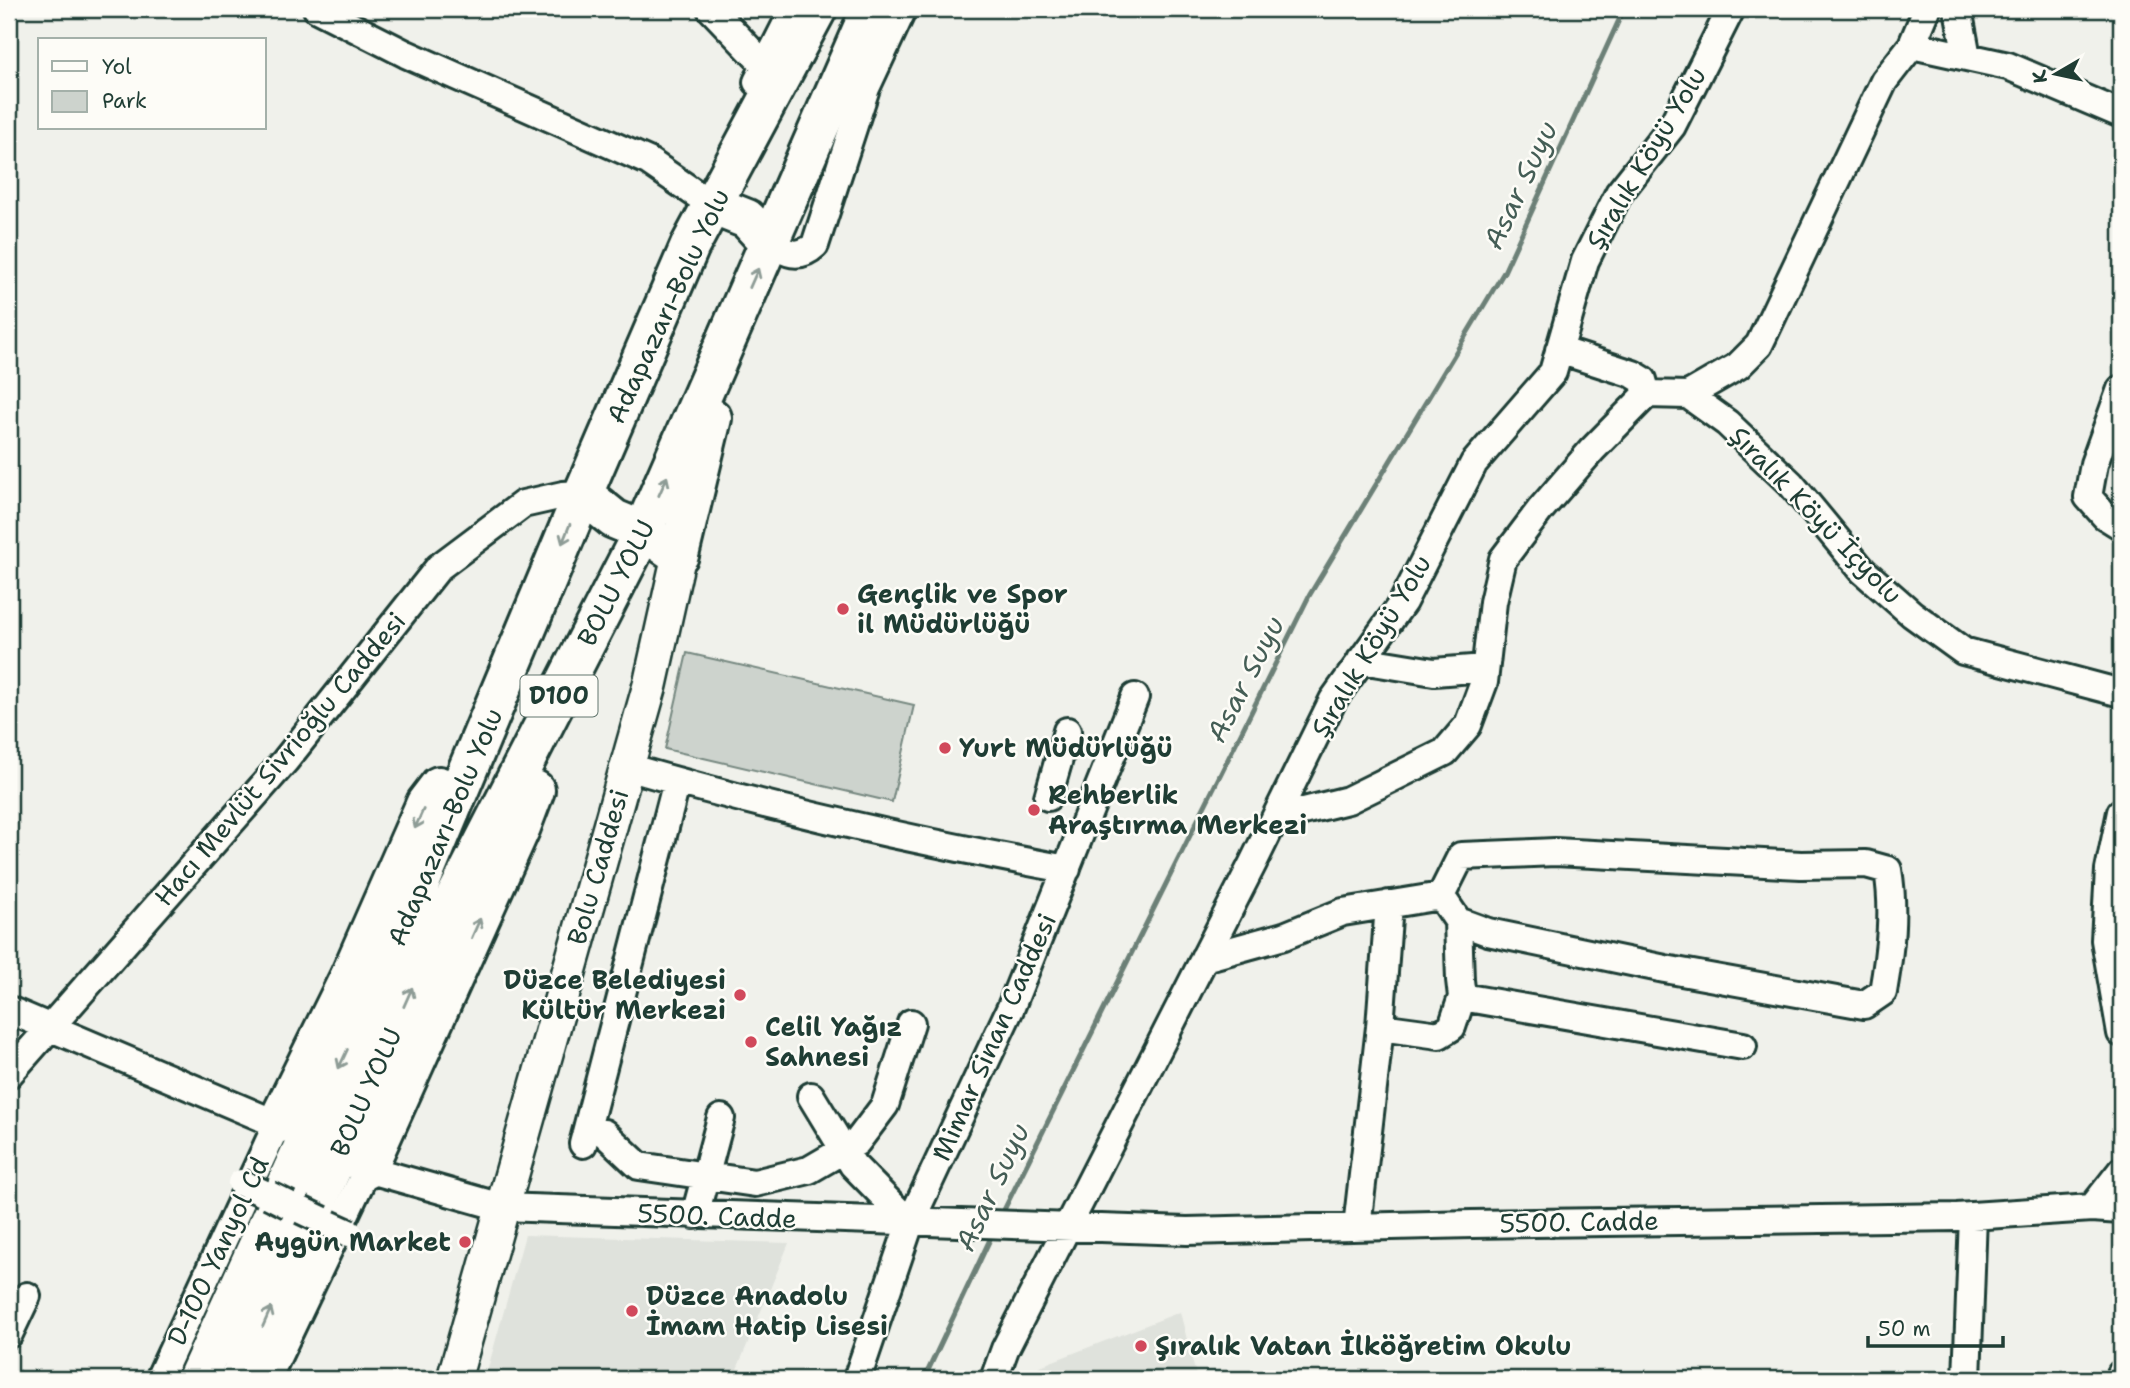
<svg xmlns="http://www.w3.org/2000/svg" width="2130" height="1388" font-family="'Shantell Sans',sans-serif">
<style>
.built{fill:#dfe2dc}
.green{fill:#cdd3cd;stroke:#768880;stroke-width:2}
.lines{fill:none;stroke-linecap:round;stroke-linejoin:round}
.stream{stroke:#6c8077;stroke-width:5}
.minor-casing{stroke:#1f3d34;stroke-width:32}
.major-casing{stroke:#1f3d34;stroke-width:38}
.highway-casing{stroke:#1f3d34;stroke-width:44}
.minor{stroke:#fdfcf7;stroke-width:26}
.major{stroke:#fdfcf7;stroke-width:33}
.highway{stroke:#fdfcf7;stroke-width:38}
.minor-bridge-casing{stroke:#1f3d34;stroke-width:32;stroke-linecap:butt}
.minor-bridge{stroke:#fdfcf7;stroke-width:26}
.oneway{stroke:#8e9c96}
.poi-dot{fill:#d1495b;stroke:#fdfcf7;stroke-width:2.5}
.labels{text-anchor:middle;stroke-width:5;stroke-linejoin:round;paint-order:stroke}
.shield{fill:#fdfcf7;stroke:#62766e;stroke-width:2}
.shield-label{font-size:24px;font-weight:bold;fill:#1f3d34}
.street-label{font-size:26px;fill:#1f3d34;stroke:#fdfcf7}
.poi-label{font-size:26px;font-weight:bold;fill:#1f3d34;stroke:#fdfcf7;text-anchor:start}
.water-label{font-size:28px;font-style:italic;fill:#455e56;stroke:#fdfcf7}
</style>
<rect width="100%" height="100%" fill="#f0f1eb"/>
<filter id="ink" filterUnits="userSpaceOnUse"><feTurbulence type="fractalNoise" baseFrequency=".0143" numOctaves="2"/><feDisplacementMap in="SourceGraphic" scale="14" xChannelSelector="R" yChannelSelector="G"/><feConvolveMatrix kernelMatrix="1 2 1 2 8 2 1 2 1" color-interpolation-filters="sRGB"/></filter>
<g filter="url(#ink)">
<path class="built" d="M 525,1235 L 789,1243 L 733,1379 L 485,1379 Z
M 1180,1312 L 1197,1379 L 1007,1379 Z"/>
<path class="green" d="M 687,653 L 914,705 L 892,802 L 665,749 Z"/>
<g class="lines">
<path class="stream" d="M 1000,1218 L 1309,596 L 1504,272 L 1624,9
M 924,1379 L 993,1233"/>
<g class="minor-casing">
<path id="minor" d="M 317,9 L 406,54 L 648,161 L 712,205
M 711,9 L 777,78
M 1958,9 L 1967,57
M 1912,45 L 2008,66 L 2121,114
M 757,82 L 794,9
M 769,243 C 786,253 799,260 815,245 L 866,88 L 903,9
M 1559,350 L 1633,374 L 1643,380 L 1647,394
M 2121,389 L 2094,464 L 2088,497 L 2105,516 L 2121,526
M 1688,395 L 1738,366 L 1759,345 L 1884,81 L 1912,45 L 1927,9
M 1361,660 L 1434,672 L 1485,668
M 627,767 C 772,809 919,842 1067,869
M 1048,797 L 1067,731
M 2121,812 L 2109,870 L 2105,940 L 2121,1033
M 1275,818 L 1348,800 L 1445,752 L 1468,725 L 1484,682 L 1493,602 L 1503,559 L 1540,510 L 1592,450 L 1647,394 L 1688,395 L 1727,423 L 1791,484 L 1863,571 L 1912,614 L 1963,651 L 2121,693
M 1204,958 L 1284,936 L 1343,912 L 1441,896 L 1461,856 L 1555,852 L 1801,865 L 1866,864 L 1888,870 C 1895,912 1890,951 1883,992 L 1864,1005 L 1665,969 L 1488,932 L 1458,921 L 1441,896
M 1462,997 L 1743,1046
M 9,1010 L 277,1124 L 159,1379
M 1380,1027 L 1439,1035 L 1452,1027 L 1462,997 L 1460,980 L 1458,921
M 9,1074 L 285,761 L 439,567 L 523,504 L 563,495 L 583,494
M 811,1096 L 853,1165 L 910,1223
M 604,1133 L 639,1166 L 755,1183 L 809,1170 L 857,1142 L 885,1105 L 911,1023
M 583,1144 L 677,781
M 2092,1208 L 2121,1171
M 695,1215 L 721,1118
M 1357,1227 L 1380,1027 L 1389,904
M 9,1334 L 27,1296
M 267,1379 L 367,1169 L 501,1207 L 1187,1231 L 1472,1224 L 1957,1217 L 2092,1208 L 2121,1210
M 857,1379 L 910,1223 L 1011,1007 L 1135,697
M 994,1379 L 1005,1349 L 1253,863 L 1333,700 L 1403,602 L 1474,463 L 1553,372 L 1585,261 L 1619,193 L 1672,126 L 1731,9
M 1967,1379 L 1973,1216
M 2119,1379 L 2121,1374"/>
</g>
<g class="major-casing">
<path id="major" d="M 454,1379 L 650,685 L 679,555"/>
</g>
<g class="highway-casing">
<path id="highway" d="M 712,205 L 747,219 L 769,243
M 583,494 L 614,519 L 643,531 L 679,555 L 712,418
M 277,1124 L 349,978 L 426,803 L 439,786
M 367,1169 L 521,827 L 535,790
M 197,1379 L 383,972 L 583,494 L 690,246 L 817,9
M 239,1379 L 424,959 L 643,531 L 871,9"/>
</g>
<use href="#minor" class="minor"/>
<use href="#major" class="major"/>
<use href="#highway" class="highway"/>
<g class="minor-bridge-casing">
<path id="minor-bridge" d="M 241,1183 L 263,1193
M 269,1195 L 289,1205
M 301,1210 L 322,1220
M 329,1224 L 349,1233"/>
</g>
<use href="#minor-bridge" class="minor-bridge"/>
</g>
<defs><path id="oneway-shaft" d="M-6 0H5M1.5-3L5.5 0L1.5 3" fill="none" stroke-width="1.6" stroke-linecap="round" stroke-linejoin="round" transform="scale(1.75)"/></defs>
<g class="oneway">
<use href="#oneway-shaft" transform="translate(754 278) rotate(-66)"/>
<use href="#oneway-shaft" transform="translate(663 486) rotate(-66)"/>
<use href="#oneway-shaft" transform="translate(566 534) rotate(112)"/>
<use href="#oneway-shaft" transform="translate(419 819) rotate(114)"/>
<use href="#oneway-shaft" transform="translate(476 928) rotate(-66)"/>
<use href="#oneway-shaft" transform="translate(408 997) rotate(-66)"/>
<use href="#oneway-shaft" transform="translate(343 1059) rotate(115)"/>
<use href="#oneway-shaft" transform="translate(267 1317) rotate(-66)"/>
</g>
</g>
<g class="poi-dot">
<circle cx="843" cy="609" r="7"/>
<circle cx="945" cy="748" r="7"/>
<circle cx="1034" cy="810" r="7"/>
<circle cx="740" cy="995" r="7"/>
<circle cx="751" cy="1042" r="7"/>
<circle cx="465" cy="1242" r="7"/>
<circle cx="632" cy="1311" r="7"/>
<circle cx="1141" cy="1346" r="7"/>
</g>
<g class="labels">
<rect class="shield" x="520.5" y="675.5" width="77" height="41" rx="5"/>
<g class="shield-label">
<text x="559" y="704">D100</text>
</g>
<g class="street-label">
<text transform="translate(1646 158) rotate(-59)" y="9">Şıralık Köyü Yolu</text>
<text transform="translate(668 306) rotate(-65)" y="9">Adapazarı-Bolu Yolu</text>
<text transform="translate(1816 515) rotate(46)" y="9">Şıralık Köyü İçyolu</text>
<text transform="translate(616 583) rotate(-63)" y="9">BOLU YOLU</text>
<text transform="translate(1371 646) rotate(-59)" y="9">Şıralık Köyü Yolu</text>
<text transform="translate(280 759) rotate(-50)" y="9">Hacı Mevlüt Sivrioğlu Caddesi</text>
<text transform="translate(445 827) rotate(-67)" y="9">Adapazarı-Bolu Yolu</text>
<text transform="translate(598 867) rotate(-74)" y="9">Bolu Caddesi</text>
<text transform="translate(994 1037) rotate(-66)" y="9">Mimar Sinan Caddesi</text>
<text transform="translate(366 1092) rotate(-66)" y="9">BOLU YOLU</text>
<text transform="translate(717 1216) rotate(2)" y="9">5500. Cadde</text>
<text transform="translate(1579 1222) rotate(-1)" y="9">5500. Cadde</text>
<text transform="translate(218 1251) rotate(-65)" y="9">D-100 Yanyol Cd</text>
</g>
<g class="poi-label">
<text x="857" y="603">Gençlik ve Spor<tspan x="857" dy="30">il Müdürlüğü</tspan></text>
<text x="959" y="757">Yurt Müdürlüğü</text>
<text x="1048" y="804">Rehberlik<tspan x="1048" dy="30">Araştırma Merkezi</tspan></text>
<text x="726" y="989" text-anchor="end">Düzce Belediyesi<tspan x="726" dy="30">Kültür Merkezi</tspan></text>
<text x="765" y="1036">Celil Yağız<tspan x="765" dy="30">Sahnesi</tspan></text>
<text x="451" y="1251" text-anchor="end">Aygün Market</text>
<text x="646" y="1305">Düzce Anadolu<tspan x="646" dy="30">İmam Hatip Lisesi</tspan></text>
<text x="1155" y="1355">Şıralık Vatan İlköğretim Okulu</text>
</g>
<g class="water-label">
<text transform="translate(1520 185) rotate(-65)" y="10">Asar Suyu</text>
<text transform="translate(1245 679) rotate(-63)" y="10">Asar Suyu</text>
<text transform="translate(992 1187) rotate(-65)" y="10">Asar Suyu</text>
</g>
</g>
<rect width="2130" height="1388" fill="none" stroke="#fdfcf7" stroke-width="35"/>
<rect x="18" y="18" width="2095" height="1353" fill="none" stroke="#1f3d34" stroke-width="2.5" filter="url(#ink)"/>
<rect x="38" y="38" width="228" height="91" fill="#fdfcf7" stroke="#a4b0a9" stroke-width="2"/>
<rect x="52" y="61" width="35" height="10" fill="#fdfcf7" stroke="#a4b0a9" stroke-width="2"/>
<text x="102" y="74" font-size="21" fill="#1f3d34">Yol</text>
<rect x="52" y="91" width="35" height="21" fill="#cdd3cd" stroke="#a4b0a9" stroke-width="2"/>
<text x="102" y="108" font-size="21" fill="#1f3d34">Park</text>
<g transform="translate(2056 74) rotate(261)" stroke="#fdfcf7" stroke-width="5" paint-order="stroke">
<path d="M0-5L12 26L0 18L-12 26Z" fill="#1f3d34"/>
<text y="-10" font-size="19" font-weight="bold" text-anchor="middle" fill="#1f3d34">K</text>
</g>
<path d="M1868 1336v10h135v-10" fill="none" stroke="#1f3d34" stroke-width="3.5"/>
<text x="1878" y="1336" font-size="21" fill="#1f3d34" stroke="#fdfcf7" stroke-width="5" paint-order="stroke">50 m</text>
</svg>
